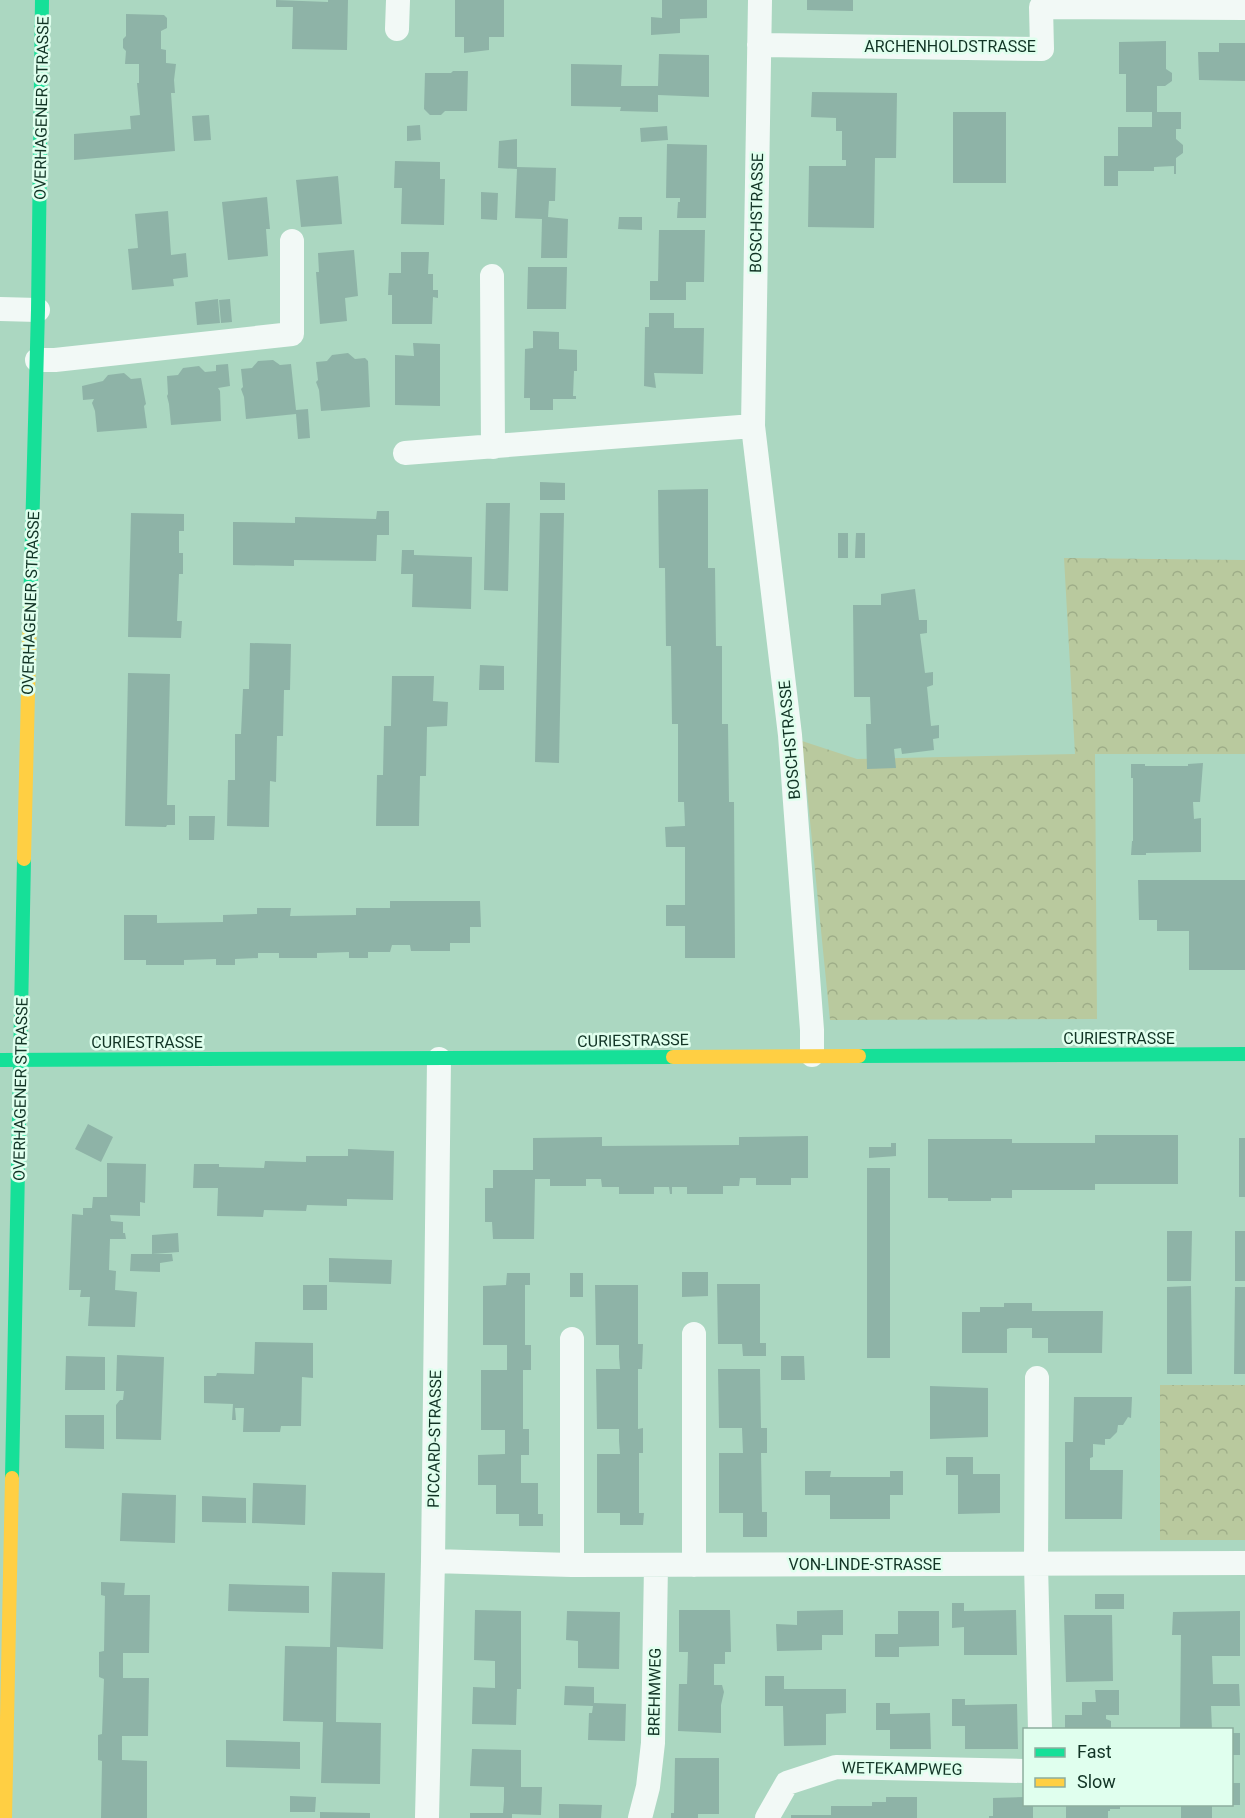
<svg xmlns="http://www.w3.org/2000/svg" width="1245" height="1818" font-family="Roboto,sans-serif">
<style>
.park{fill:url(#park-crowns)}
.building{fill:#8eb3a7}
.lines{fill:none;stroke-linecap:round;stroke-linejoin:round}
.street{stroke:#f2f9f6;stroke-width:24}
.fast{stroke:#16e098;stroke-width:14}
.slow{stroke:#ffcf43;stroke-width:14}
.labels{text-anchor:middle;stroke-width:5;stroke-linejoin:round;paint-order:stroke}
.street-label{font-size:16px;fill:#113425;stroke:#e0ffee}
</style>
<defs>
<pattern id="park-crowns" width="20" height="18" patternUnits="userSpaceOnUse" patternTransform="scale(1.5)"><rect width="20" height="18" fill="#b9c99e"/><path d="M2 6a3 3 0 1 1 6 0M12 15a3 3 0 1 1 6 0" fill="none" stroke="#9ead88"/></pattern>
</defs>
<rect width="100%" height="100%" fill="#abd7c1"/>
<path class="park" d="M 1064,558 L 1245,560 L 1245,754 L 1095,754 L 1097,1019 L 830,1020 L 802,741 L 857,759 L 1075,754 Z
M 1160,1385 L 1245,1385 L 1245,1540 L 1160,1540 Z"/>
<path class="building" d="M 276,0 L 328,2 L 328,0 L 348,0 L 347,50 L 292,49 L 293,7 L 276,7 Z
M 455,0 L 504,0 L 504,37 L 489,37 L 489,50 L 464,53 L 464,37 L 455,37 Z
M 662,0 L 707,0 L 707,18 L 680,19 L 680,33 L 651,35 L 651,17 L 662,18 Z
M 807,0 L 853,0 L 853,11 L 807,10 Z
M 126,14 L 164,15 L 167,18 L 167,28 L 161,31 L 161,49 L 166,50 L 166,63 L 176,64 L 174,80 L 175,93 L 171,93 L 175,151 L 74,160 L 74,134 L 131,129 L 130,116 L 140,115 L 137,83 L 139,83 L 139,64 L 125,64 L 126,51 L 123,48 L 123,39 L 126,36 Z
M 1166,41 L 1166,69 L 1172,73 L 1172,81 L 1165,86 L 1157,86 L 1157,112 L 1181,112 L 1181,129 L 1176,129 L 1176,139 L 1183,145 L 1183,153 L 1176,158 L 1176,174 L 1174,174 L 1174,166 L 1154,167 L 1154,171 L 1118,171 L 1118,186 L 1104,186 L 1104,156 L 1118,156 L 1118,127 L 1152,127 L 1152,112 L 1126,112 L 1126,74 L 1119,74 L 1119,42 Z
M 1219,43 L 1245,43 L 1245,81 L 1199,80 L 1198,52 L 1219,52 Z
M 659,54 L 709,55 L 709,97 L 658,95 L 658,112 L 620,111 L 621,107 L 571,106 L 571,64 L 622,65 L 621,86 L 658,86 Z
M 453,71 L 468,71 L 467,111 L 445,111 L 441,115 L 430,115 L 424,109 L 425,73 L 451,73 Z
M 812,92 L 897,93 L 896,158 L 875,158 L 874,228 L 808,227 L 809,166 L 846,166 L 846,160 L 842,160 L 842,131 L 836,131 L 836,118 L 811,117 Z
M 953,112 L 1006,112 L 1006,183 L 953,183 Z
M 209,115 L 211,140 L 194,141 L 192,116 Z
M 420,125 L 421,140 L 407,141 L 407,126 Z
M 667,126 L 668,140 L 641,142 L 640,128 Z
M 517,139 L 517,167 L 556,168 L 555,201 L 549,201 L 548,217 L 568,219 L 567,258 L 541,258 L 542,219 L 515,218 L 517,169 L 498,168 L 499,141 Z
M 667,144 L 707,145 L 706,218 L 677,218 L 678,202 L 680,202 L 680,198 L 666,198 Z
M 395,161 L 440,162 L 440,179 L 445,179 L 444,225 L 401,224 L 402,188 L 394,188 Z
M 338,176 L 342,224 L 301,227 L 296,180 Z
M 481,192 L 498,193 L 497,220 L 481,219 Z
M 267,197 L 270,229 L 266,229 L 268,256 L 228,260 L 222,202 Z
M 168,211 L 171,255 L 186,253 L 188,277 L 173,279 L 174,286 L 132,290 L 128,249 L 138,248 L 135,214 Z
M 619,217 L 642,217 L 642,230 L 618,229 Z
M 659,230 L 705,230 L 704,282 L 686,282 L 686,300 L 650,300 L 650,281 L 658,281 Z
M 354,250 L 358,296 L 345,298 L 347,321 L 320,324 L 316,272 L 319,272 L 318,253 Z
M 401,252 L 429,252 L 428,274 L 433,274 L 433,290 L 438,290 L 438,298 L 433,297 L 432,324 L 392,324 L 392,295 L 388,295 L 389,273 L 401,273 Z
M 528,267 L 567,267 L 566,309 L 527,309 Z
M 218,299 L 220,323 L 197,325 L 195,302 Z
M 230,299 L 232,322 L 221,323 L 219,300 Z
M 649,313 L 674,313 L 674,328 L 704,328 L 703,374 L 654,373 L 656,388 L 644,386 L 645,327 L 649,327 Z
M 533,331 L 559,332 L 559,349 L 577,350 L 577,371 L 574,371 L 573,396 L 576,396 L 576,399 L 553,399 L 553,410 L 530,410 L 530,398 L 524,398 L 525,349 L 533,348 Z
M 413,343 L 440,344 L 440,406 L 395,405 L 395,355 L 414,356 Z
M 348,353 L 355,359 L 365,358 L 368,361 L 370,407 L 321,411 L 319,390 L 316,382 L 318,380 L 316,362 L 327,361 L 332,355 Z
M 273,360 L 280,365 L 291,364 L 296,410 L 308,409 L 310,438 L 298,439 L 296,414 L 246,419 L 244,397 L 241,389 L 243,387 L 241,369 L 252,368 L 258,361 Z
M 228,364 L 230,386 L 218,388 L 220,391 L 221,421 L 171,425 L 169,404 L 167,396 L 168,394 L 167,376 L 178,375 L 183,368 L 199,366 L 205,372 L 216,371 L 216,365 Z
M 124,373 L 131,379 L 141,378 L 146,404 L 144,406 L 147,428 L 97,432 L 95,411 L 92,403 L 94,399 L 83,400 L 82,386 L 103,381 L 108,375 Z
M 540,482 L 565,483 L 565,500 L 540,500 Z
M 708,489 L 708,568 L 715,568 L 716,646 L 722,646 L 722,724 L 728,724 L 729,802 L 734,802 L 735,958 L 685,958 L 685,926 L 666,926 L 666,905 L 685,905 L 685,847 L 666,847 L 665,827 L 685,826 L 684,802 L 678,802 L 678,724 L 672,724 L 671,646 L 666,646 L 665,568 L 659,568 L 658,490 Z
M 486,503 L 510,503 L 508,591 L 484,590 Z
M 377,511 L 389,511 L 389,535 L 377,535 L 376,561 L 294,560 L 294,566 L 233,565 L 233,522 L 295,523 L 295,517 L 376,519 Z
M 131,513 L 184,514 L 184,531 L 179,531 L 179,553 L 183,553 L 183,574 L 179,574 L 178,600 L 177,621 L 182,621 L 181,638 L 128,637 Z
M 540,513 L 564,513 L 559,763 L 535,762 Z
M 838,533 L 848,533 L 848,558 L 838,558 Z
M 856,533 L 865,533 L 865,558 L 855,558 Z
M 402,550 L 414,550 L 414,555 L 472,557 L 471,609 L 412,607 L 413,574 L 401,574 Z
M 915,589 L 919,620 L 927,620 L 927,633 L 920,634 L 925,673 L 933,672 L 933,685 L 927,687 L 931,726 L 939,725 L 939,738 L 933,739 L 934,750 L 902,754 L 901,748 L 894,749 L 896,768 L 867,769 L 866,724 L 871,724 L 870,697 L 854,697 L 853,605 L 881,605 L 881,594 Z
M 250,643 L 291,644 L 290,690 L 284,690 L 283,736 L 277,736 L 276,782 L 270,781 L 269,827 L 227,826 L 228,780 L 235,780 L 235,734 L 241,734 L 243,689 L 249,689 Z
M 480,665 L 504,666 L 504,690 L 479,690 Z
M 128,673 L 170,674 L 167,805 L 175,805 L 175,825 L 167,825 L 166,827 L 125,826 Z
M 392,676 L 434,676 L 433,701 L 448,702 L 447,726 L 427,727 L 426,776 L 420,776 L 419,826 L 376,826 L 377,775 L 383,775 L 384,726 L 391,726 Z
M 1203,763 L 1200,802 L 1193,802 L 1194,819 L 1201,818 L 1201,852 L 1146,853 L 1146,855 L 1131,855 L 1132,841 L 1133,841 L 1133,778 L 1131,778 L 1131,764 L 1145,764 L 1145,766 L 1188,766 L 1188,764 Z
M 189,816 L 215,816 L 214,840 L 189,840 Z
M 1138,880 L 1245,880 L 1245,970 L 1189,970 L 1189,931 L 1157,931 L 1157,920 L 1139,920 Z
M 390,901 L 480,901 L 481,927 L 470,927 L 470,943 L 450,943 L 450,951 L 411,951 L 410,945 L 392,945 L 390,952 L 368,952 L 368,958 L 349,958 L 349,952 L 317,953 L 317,958 L 279,958 L 279,953 L 258,953 L 258,958 L 235,959 L 235,965 L 216,965 L 216,959 L 184,960 L 184,965 L 146,965 L 146,960 L 124,960 L 124,915 L 157,915 L 157,923 L 223,922 L 223,915 L 257,914 L 257,908 L 291,908 L 290,916 L 356,915 L 356,908 L 390,908 Z
M 88,1124 L 113,1137 L 101,1162 L 75,1149 Z
M 1095,1135 L 1178,1135 L 1178,1184 L 1095,1184 L 1095,1190 L 1012,1190 L 1012,1198 L 991,1198 L 991,1201 L 948,1201 L 948,1198 L 928,1198 L 928,1139 L 1012,1139 L 1012,1143 L 1095,1143 Z
M 808,1136 L 808,1178 L 791,1178 L 791,1185 L 756,1185 L 756,1178 L 740,1178 L 739,1186 L 723,1186 L 723,1194 L 687,1194 L 687,1187 L 672,1187 L 672,1194 L 670,1194 L 669,1187 L 654,1187 L 654,1194 L 619,1194 L 619,1187 L 602,1187 L 601,1179 L 586,1179 L 586,1186 L 550,1186 L 550,1179 L 535,1179 L 534,1239 L 493,1239 L 492,1222 L 485,1222 L 485,1188 L 493,1188 L 493,1170 L 533,1170 L 533,1138 L 602,1137 L 602,1146 L 739,1145 L 739,1137 Z
M 1239,1138 L 1245,1138 L 1245,1197 L 1239,1197 Z
M 891,1143 L 896,1143 L 896,1156 L 869,1158 L 869,1147 L 891,1147 Z
M 348,1149 L 394,1151 L 393,1200 L 347,1199 L 347,1206 L 307,1205 L 306,1211 L 264,1210 L 263,1217 L 217,1216 L 218,1188 L 193,1188 L 194,1164 L 219,1164 L 219,1167 L 264,1168 L 265,1161 L 306,1162 L 306,1156 L 348,1156 Z
M 107,1163 L 146,1164 L 145,1203 L 140,1202 L 140,1216 L 110,1215 L 111,1221 L 123,1222 L 123,1233 L 125,1233 L 126,1239 L 110,1239 L 109,1270 L 116,1271 L 115,1290 L 137,1292 L 135,1327 L 88,1326 L 90,1297 L 80,1297 L 81,1290 L 69,1290 L 72,1214 L 83,1215 L 83,1208 L 92,1208 L 93,1197 L 107,1197 Z
M 867,1168 L 890,1168 L 890,1358 L 867,1358 Z
M 1167,1231 L 1192,1231 L 1191,1281 L 1167,1281 Z
M 1235,1231 L 1245,1231 L 1245,1281 L 1235,1281 Z
M 178,1233 L 179,1252 L 152,1254 L 152,1235 Z
M 131,1254 L 172,1254 L 173,1261 L 160,1263 L 160,1272 L 130,1271 Z
M 329,1258 L 392,1260 L 391,1284 L 329,1282 Z
M 682,1272 L 708,1272 L 708,1296 L 682,1297 Z
M 507,1273 L 530,1273 L 530,1285 L 525,1285 L 525,1345 L 531,1345 L 531,1370 L 523,1370 L 523,1429 L 529,1429 L 529,1455 L 521,1455 L 521,1483 L 538,1483 L 538,1514 L 543,1514 L 543,1526 L 519,1526 L 519,1514 L 496,1514 L 496,1485 L 478,1485 L 478,1455 L 505,1454 L 505,1430 L 481,1430 L 481,1370 L 507,1370 L 507,1345 L 483,1345 L 483,1286 L 506,1285 Z
M 570,1273 L 583,1273 L 583,1297 L 570,1297 Z
M 717,1284 L 760,1284 L 760,1343 L 766,1343 L 766,1356 L 743,1356 L 742,1344 L 718,1344 Z
M 303,1285 L 327,1285 L 327,1310 L 303,1310 Z
M 595,1285 L 638,1285 L 638,1344 L 643,1344 L 642,1369 L 638,1369 L 638,1429 L 643,1428 L 643,1453 L 639,1453 L 639,1513 L 644,1513 L 643,1525 L 620,1525 L 620,1513 L 597,1513 L 597,1454 L 620,1454 L 619,1441 L 619,1429 L 597,1429 L 596,1369 L 620,1369 L 619,1357 L 619,1345 L 596,1345 Z
M 1191,1286 L 1192,1374 L 1167,1374 L 1167,1287 Z
M 1235,1287 L 1245,1287 L 1245,1374 L 1234,1374 Z
M 1004,1303 L 1032,1303 L 1032,1311 L 1103,1311 L 1102,1353 L 1048,1353 L 1048,1338 L 1032,1338 L 1032,1328 L 1010,1328 L 1007,1329 L 1007,1353 L 962,1353 L 962,1312 L 980,1312 L 980,1307 L 1004,1307 Z
M 255,1342 L 313,1343 L 313,1378 L 302,1377 L 301,1426 L 281,1426 L 280,1432 L 243,1432 L 244,1408 L 235,1408 L 236,1420 L 232,1420 L 233,1404 L 204,1403 L 204,1376 L 216,1376 L 217,1373 L 254,1374 Z
M 117,1355 L 164,1357 L 161,1440 L 116,1439 L 116,1405 L 120,1400 L 123,1400 L 124,1391 L 116,1391 Z
M 66,1356 L 105,1357 L 105,1390 L 65,1390 Z
M 781,1356 L 804,1356 L 805,1380 L 781,1380 Z
M 718,1369 L 760,1369 L 761,1428 L 767,1428 L 767,1453 L 761,1453 L 762,1512 L 767,1512 L 767,1537 L 743,1537 L 743,1513 L 719,1513 L 719,1453 L 743,1453 L 742,1428 L 719,1428 Z
M 930,1386 L 988,1388 L 988,1437 L 930,1439 Z
M 1074,1397 L 1132,1397 L 1131,1418 L 1128,1417 L 1123,1425 L 1118,1425 L 1117,1432 L 1110,1439 L 1105,1439 L 1105,1445 L 1093,1444 L 1093,1457 L 1090,1458 L 1090,1470 L 1123,1470 L 1122,1519 L 1065,1519 L 1065,1442 L 1073,1442 Z
M 65,1415 L 104,1415 L 104,1449 L 65,1448 Z
M 946,1457 L 973,1457 L 973,1474 L 1000,1474 L 1000,1513 L 958,1514 L 958,1475 L 946,1475 Z
M 805,1471 L 831,1471 L 830,1477 L 890,1477 L 890,1471 L 903,1471 L 903,1495 L 890,1495 L 890,1519 L 830,1519 L 830,1495 L 805,1495 Z
M 253,1483 L 306,1485 L 305,1525 L 252,1523 Z
M 122,1493 L 176,1495 L 175,1543 L 120,1541 Z
M 202,1496 L 246,1498 L 246,1523 L 202,1522 Z
M 332,1572 L 385,1573 L 383,1649 L 337,1647 L 336,1722 L 381,1723 L 380,1784 L 321,1783 L 323,1722 L 283,1721 L 285,1646 L 330,1647 Z
M 101,1582 L 125,1583 L 124,1595 L 150,1595 L 149,1653 L 123,1653 L 123,1678 L 149,1678 L 148,1736 L 122,1736 L 122,1760 L 147,1761 L 147,1818 L 101,1818 L 102,1761 L 98,1760 L 98,1735 L 102,1734 L 104,1679 L 99,1677 L 99,1652 L 104,1651 L 105,1596 L 101,1595 Z
M 229,1584 L 309,1586 L 309,1613 L 228,1611 Z
M 1095,1594 L 1124,1594 L 1124,1609 L 1095,1609 Z
M 952,1603 L 964,1603 L 964,1611 L 1016,1610 L 1017,1655 L 964,1655 L 964,1627 L 952,1628 Z
M 475,1610 L 521,1611 L 521,1689 L 517,1689 L 516,1725 L 472,1724 L 473,1687 L 495,1688 L 495,1661 L 474,1660 Z
M 679,1610 L 730,1610 L 731,1652 L 725,1652 L 725,1664 L 714,1664 L 714,1685 L 722,1685 L 724,1692 L 721,1705 L 721,1733 L 678,1731 L 679,1684 L 687,1684 L 688,1652 L 679,1652 Z
M 843,1610 L 843,1635 L 822,1635 L 822,1650 L 777,1651 L 776,1624 L 797,1625 L 797,1611 Z
M 567,1611 L 620,1612 L 619,1669 L 578,1668 L 578,1641 L 566,1640 Z
M 898,1611 L 939,1611 L 939,1646 L 899,1647 L 899,1657 L 875,1657 L 875,1634 L 898,1634 Z
M 1240,1611 L 1240,1656 L 1212,1656 L 1213,1684 L 1239,1684 L 1240,1706 L 1211,1706 L 1212,1730 L 1180,1730 L 1181,1635 L 1172,1635 L 1173,1612 Z
M 1064,1615 L 1112,1615 L 1113,1681 L 1066,1682 Z
M 765,1676 L 784,1676 L 784,1689 L 846,1689 L 846,1713 L 826,1714 L 826,1745 L 784,1746 L 783,1706 L 765,1706 Z
M 565,1686 L 594,1687 L 594,1703 L 626,1704 L 625,1741 L 588,1740 L 589,1713 L 592,1713 L 593,1706 L 564,1705 Z
M 1095,1690 L 1119,1690 L 1119,1715 L 1106,1715 L 1106,1719 L 1111,1721 L 1111,1730 L 1065,1730 L 1065,1715 L 1082,1715 L 1082,1702 L 1096,1702 Z
M 952,1699 L 965,1699 L 965,1705 L 1017,1704 L 1018,1749 L 965,1749 L 965,1726 L 952,1726 Z
M 876,1703 L 890,1703 L 890,1714 L 930,1713 L 931,1749 L 890,1749 L 890,1730 L 876,1730 Z
M 1232,1733 L 1240,1733 L 1240,1755 L 1232,1755 Z
M 226,1740 L 300,1742 L 300,1769 L 226,1767 Z
M 472,1749 L 521,1750 L 521,1787 L 542,1787 L 541,1815 L 512,1814 L 512,1818 L 470,1818 L 470,1813 L 503,1813 L 504,1801 L 504,1787 L 470,1786 Z
M 675,1758 L 719,1758 L 719,1814 L 698,1814 L 698,1818 L 671,1818 L 671,1813 L 674,1813 Z
M 1232,1783 L 1240,1783 L 1240,1805 L 1232,1805 Z
M 290,1796 L 316,1797 L 315,1812 L 290,1812 Z
M 886,1797 L 917,1797 L 917,1818 L 791,1818 L 791,1815 L 831,1815 L 831,1806 L 872,1806 L 872,1802 L 886,1802 Z
M 1024,1797 L 1024,1804 L 1033,1804 L 1033,1818 L 989,1818 L 989,1816 L 993,1816 L 993,1798 Z
M 559,1804 L 602,1805 L 601,1818 L 559,1818 Z
M 1066,1804 L 1120,1804 L 1120,1809 L 1110,1809 L 1110,1811 L 1108,1811 L 1108,1818 L 1066,1818 Z
M 1181,1804 L 1212,1804 L 1212,1818 L 1181,1818 Z
M 320,1812 L 370,1813 L 370,1818 L 320,1818 Z"/>
<g class="lines">
<path class="street" d="M 760,0 L 753,426 L 790,735 L 812,1030 L 812,1055
M 397,29 L 398,0
M 759,45 L 1042,49 L 1041,7 L 1245,8
M 492,276 L 493,447
M 0,309 L 38,310
M 37,360 L 55,360 L 292,334 L 292,241
M 405,453 L 753,426
M 694,1334 L 694,1565
M 1037,1378 L 1036,1564 L 1040,1730
M 433,1561 L 572,1565 L 1245,1563
M 572,1565 L 572,1339
M 427,1818 L 433,1561 L 439,1059
M 640,1818 L 648,1787 L 653,1743 L 656,1565
M 767,1818 L 787,1783 L 836,1767 L 1024,1771"/>
<path class="fast" d="M 30,610 L 38,310 L 42,0
M 859,1056 L 1245,1054
M 0,1060 L 673,1057
M 12,1478 L 24,859"/>
<path class="slow" d="M 24,859 L 30,610
M 673,1057 L 859,1056
M 5,1818 L 12,1478"/>
</g>
<g class="labels">
<g class="street-label">
<text x="950" y="52">ARCHENHOLDSTRASSE</text>
<text transform="translate(41 108) rotate(-89)" y="6">OVERHAGENER STRASSE</text>
<text transform="translate(756 213) rotate(-89)" y="6">BOSCHSTRASSE</text>
<text transform="translate(30 603) rotate(-88)" y="6">OVERHAGENER STRASSE</text>
<text transform="translate(789 740) rotate(-95)" y="6">BOSCHSTRASSE</text>
<text x="1119" y="1044">CURIESTRASSE</text>
<text transform="translate(633 1040) rotate(-1)" y="6">CURIESTRASSE</text>
<text x="147" y="1048">CURIESTRASSE</text>
<text transform="translate(20 1089) rotate(-89)" y="6">OVERHAGENER STRASSE</text>
<text transform="translate(434 1439) rotate(-89)" y="6">PICCARD-STRASSE</text>
<text x="865" y="1570">VON-LINDE-STRASSE</text>
<text transform="translate(654 1692) rotate(-89)" y="6">BREHMWEG</text>
<text transform="translate(902 1768) rotate(1)" y="6">WETEKAMPWEG</text>
</g>
</g>
<rect x="1023" y="1728" width="210" height="78" fill="#e0ffee" stroke="#8dae9e" stroke-width="1.5"/>
<rect x="1035" y="1748" width="30" height="9" fill="#16e098" stroke="#8dae9e" stroke-width="1.5"/>
<text x="1077" y="1758" font-size="18" fill="#113425">Fast</text>
<rect x="1035" y="1778" width="30" height="9" fill="#ffcf43" stroke="#8dae9e" stroke-width="1.5"/>
<text x="1077" y="1788" font-size="18" fill="#113425">Slow</text>
</svg>
